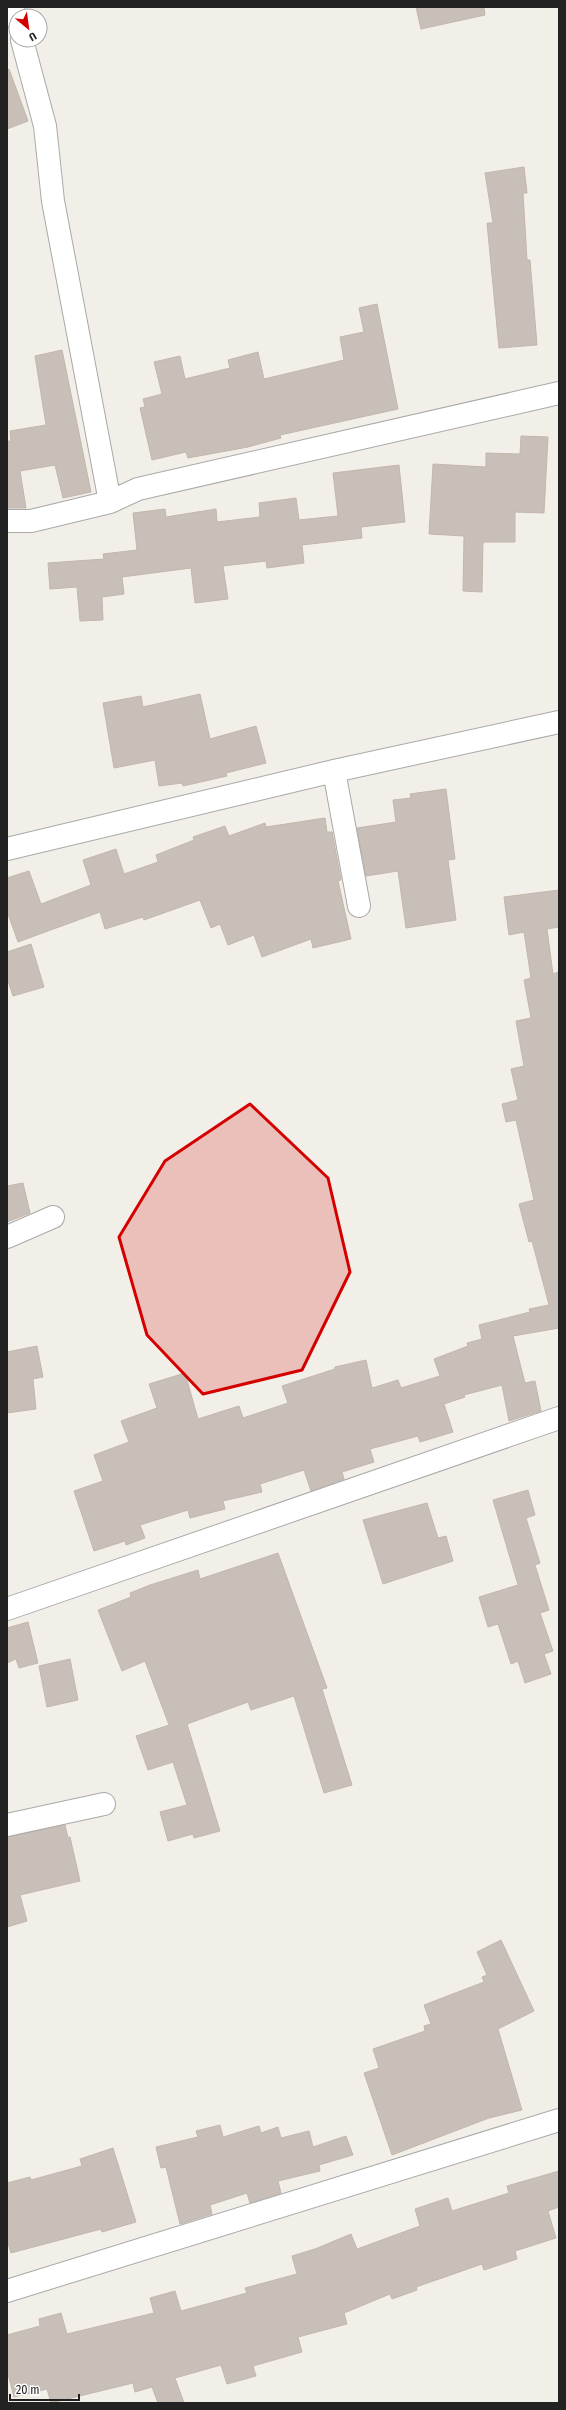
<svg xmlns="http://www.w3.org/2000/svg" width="566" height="2410" font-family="'Fira Sans Condensed',sans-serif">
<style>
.building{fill:#c7bfb8;stroke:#c4b6ab}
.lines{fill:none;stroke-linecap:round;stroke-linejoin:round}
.minor-casing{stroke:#a9a9a9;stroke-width:24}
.minor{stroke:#fff;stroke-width:22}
.marked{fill:#d40000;fill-opacity:0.2;stroke:#d40000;stroke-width:3;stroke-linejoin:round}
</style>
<rect width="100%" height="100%" fill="#f2efe9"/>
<path class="building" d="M 416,7 L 484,7 L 485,15 L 421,29 Z
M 9,69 L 28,121 L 7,129 L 7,70 Z
M 524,167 L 527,193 L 523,193 L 527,260 L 530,260 L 537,345 L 499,348 L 487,223 L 493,223 L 485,173 Z
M 377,304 L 398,409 L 280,435 L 281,438 L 248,447 L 188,458 L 186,452 L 152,460 L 140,408 L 145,407 L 143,399 L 162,394 L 154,362 L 180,356 L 185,379 L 230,368 L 228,360 L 258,352 L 264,379 L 344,360 L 340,337 L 364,332 L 359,308 Z
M 62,350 L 91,492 L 63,498 L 55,465 L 20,471 L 26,508 L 7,508 L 7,441 L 11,441 L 10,431 L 46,425 L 35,356 Z
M 521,436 L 548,437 L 544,513 L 515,512 L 515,542 L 483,542 L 482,592 L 463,591 L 464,536 L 429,534 L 433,464 L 486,467 L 486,453 L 520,454 Z
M 399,465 L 405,522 L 361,527 L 362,538 L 302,545 L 304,563 L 267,568 L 266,561 L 223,566 L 228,599 L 195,603 L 191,568 L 122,577 L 124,594 L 102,597 L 103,620 L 80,621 L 77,587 L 50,589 L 48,563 L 104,559 L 103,554 L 137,550 L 133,513 L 165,509 L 166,517 L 216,509 L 217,522 L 260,517 L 259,503 L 296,498 L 299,520 L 338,516 L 333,473 Z
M 200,694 L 210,739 L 256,726 L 266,763 L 226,773 L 227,776 L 183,786 L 182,783 L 159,786 L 155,760 L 114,768 L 103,703 L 141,696 L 143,707 Z
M 446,789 L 455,859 L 448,860 L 456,920 L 406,928 L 398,871 L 366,876 L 357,828 L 396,822 L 393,800 L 411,798 L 410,794 Z
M 325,818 L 327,832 L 332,832 L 341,880 L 338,881 L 351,939 L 313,948 L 311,939 L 262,957 L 254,935 L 228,945 L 220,924 L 211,928 L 200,900 L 144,920 L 143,917 L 105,929 L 100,912 L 18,942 L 7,911 L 7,878 L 29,871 L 41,904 L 91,885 L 83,860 L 116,849 L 124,874 L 158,862 L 156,855 L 194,840 L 193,837 L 225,826 L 229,836 L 265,823 L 266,827 Z
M 559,890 L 559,927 L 547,929 L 553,974 L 559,972 L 559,1328 L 513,1336 L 525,1383 L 535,1381 L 541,1411 L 509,1421 L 502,1385 L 464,1395 L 465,1397 L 444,1404 L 453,1432 L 420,1442 L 418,1436 L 370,1449 L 374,1462 L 342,1472 L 344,1479 L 311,1491 L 304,1470 L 260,1484 L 262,1492 L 223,1501 L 225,1509 L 190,1518 L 188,1510 L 140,1525 L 145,1538 L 126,1545 L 125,1541 L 94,1551 L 74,1491 L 103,1481 L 94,1455 L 129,1442 L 121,1421 L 157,1408 L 149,1384 L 185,1373 L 198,1419 L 239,1406 L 243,1418 L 288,1403 L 282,1386 L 335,1369 L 335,1367 L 366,1360 L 372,1388 L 398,1380 L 401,1388 L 440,1376 L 434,1359 L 468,1346 L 467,1343 L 482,1339 L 479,1325 L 530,1312 L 529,1309 L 549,1305 L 532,1241 L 529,1242 L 519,1204 L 534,1200 L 516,1120 L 506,1122 L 502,1104 L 518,1100 L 511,1069 L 524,1066 L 516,1021 L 531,1018 L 524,980 L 531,978 L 524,932 L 509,935 L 504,897 Z
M 31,944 L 44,987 L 13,996 L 7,978 L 7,952 Z
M 23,1183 L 30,1213 L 7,1222 L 7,1186 Z
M 37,1346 L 43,1377 L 33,1379 L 36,1409 L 7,1413 L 7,1352 Z
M 528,1490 L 535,1515 L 526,1518 L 540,1563 L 535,1565 L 549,1610 L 540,1613 L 553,1651 L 544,1654 L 551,1674 L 525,1683 L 518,1661 L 511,1664 L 498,1624 L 488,1627 L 479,1597 L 518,1585 L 493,1500 Z
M 427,1503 L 438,1538 L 446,1536 L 453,1561 L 383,1584 L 363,1520 Z
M 278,1553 L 327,1688 L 322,1689 L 352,1785 L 324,1793 L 294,1696 L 251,1710 L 248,1702 L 187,1724 L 220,1831 L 194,1838 L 193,1834 L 168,1841 L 160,1812 L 187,1805 L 173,1762 L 148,1770 L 136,1736 L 169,1725 L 145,1661 L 122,1671 L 98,1610 L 131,1597 L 130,1593 L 150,1585 L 198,1570 L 200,1579 Z
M 28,1622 L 38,1663 L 19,1668 L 16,1659 L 7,1663 L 7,1628 Z
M 70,1659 L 78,1700 L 47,1707 L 39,1666 Z
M 65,1825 L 68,1838 L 70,1837 L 80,1881 L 20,1895 L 27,1921 L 7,1927 L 7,1837 Z
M 501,1940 L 534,2011 L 498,2029 L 522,2110 L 489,2118 L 392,2155 L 364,2073 L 379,2068 L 373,2049 L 425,2031 L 424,2026 L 431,2024 L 424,2005 L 484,1982 L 482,1977 L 487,1975 L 477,1952 Z
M 220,2125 L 223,2137 L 259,2126 L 261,2133 L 278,2127 L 281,2138 L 309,2131 L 313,2147 L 346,2136 L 353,2155 L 319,2165 L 320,2171 L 278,2181 L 281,2193 L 250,2203 L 247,2193 L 210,2205 L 212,2214 L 180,2224 L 166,2167 L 161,2168 L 156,2147 L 198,2137 L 196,2131 Z
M 113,2148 L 136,2222 L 102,2232 L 101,2229 L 11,2253 L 7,2240 L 7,2183 L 30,2177 L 31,2180 L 82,2166 L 80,2159 Z
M 559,2171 L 559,2207 L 548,2211 L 556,2238 L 515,2251 L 517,2259 L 484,2270 L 482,2264 L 416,2287 L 417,2290 L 392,2299 L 390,2294 L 344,2313 L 347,2324 L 298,2337 L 302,2352 L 253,2366 L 256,2376 L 227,2384 L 221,2365 L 175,2378 L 184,2403 L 158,2403 L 152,2387 L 135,2392 L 133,2383 L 51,2403 L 47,2389 L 14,2397 L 7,2370 L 7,2335 L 40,2326 L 39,2319 L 61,2313 L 67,2334 L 154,2313 L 150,2298 L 175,2291 L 181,2311 L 247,2293 L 245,2288 L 297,2274 L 292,2256 L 315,2249 L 351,2234 L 357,2249 L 420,2226 L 415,2209 L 448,2198 L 452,2211 L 509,2193 L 507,2186 Z"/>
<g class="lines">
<g class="minor-casing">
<path id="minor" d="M 12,7 L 16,18
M 22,40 L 45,126 L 53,201 L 110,502 L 138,489 L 559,393
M 7,521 L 31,521 L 110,502
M 334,771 L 359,906
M 7,849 L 334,771 L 559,722
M 7,1237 L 53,1217
M 7,1609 L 559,1418
M 7,1825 L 104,1804
M 7,2291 L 559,2120"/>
</g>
<use href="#minor" class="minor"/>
</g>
<path class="marked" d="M 250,1104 L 328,1178 L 350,1272 L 302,1370 L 203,1394 L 147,1335 L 119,1237 L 165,1161 Z"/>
<rect width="566" height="2410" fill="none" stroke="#222222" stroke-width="16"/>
<g transform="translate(28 28) rotate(151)"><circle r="19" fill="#ffffff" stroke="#a7a7a7"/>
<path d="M0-3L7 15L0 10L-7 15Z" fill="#d40000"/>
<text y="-6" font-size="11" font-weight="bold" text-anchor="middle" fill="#222222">U</text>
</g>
<path d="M10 2394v6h69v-6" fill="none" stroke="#222222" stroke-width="2"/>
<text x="16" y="2394" font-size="12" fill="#222222" stroke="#ffffff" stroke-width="3" paint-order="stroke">20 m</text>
</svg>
